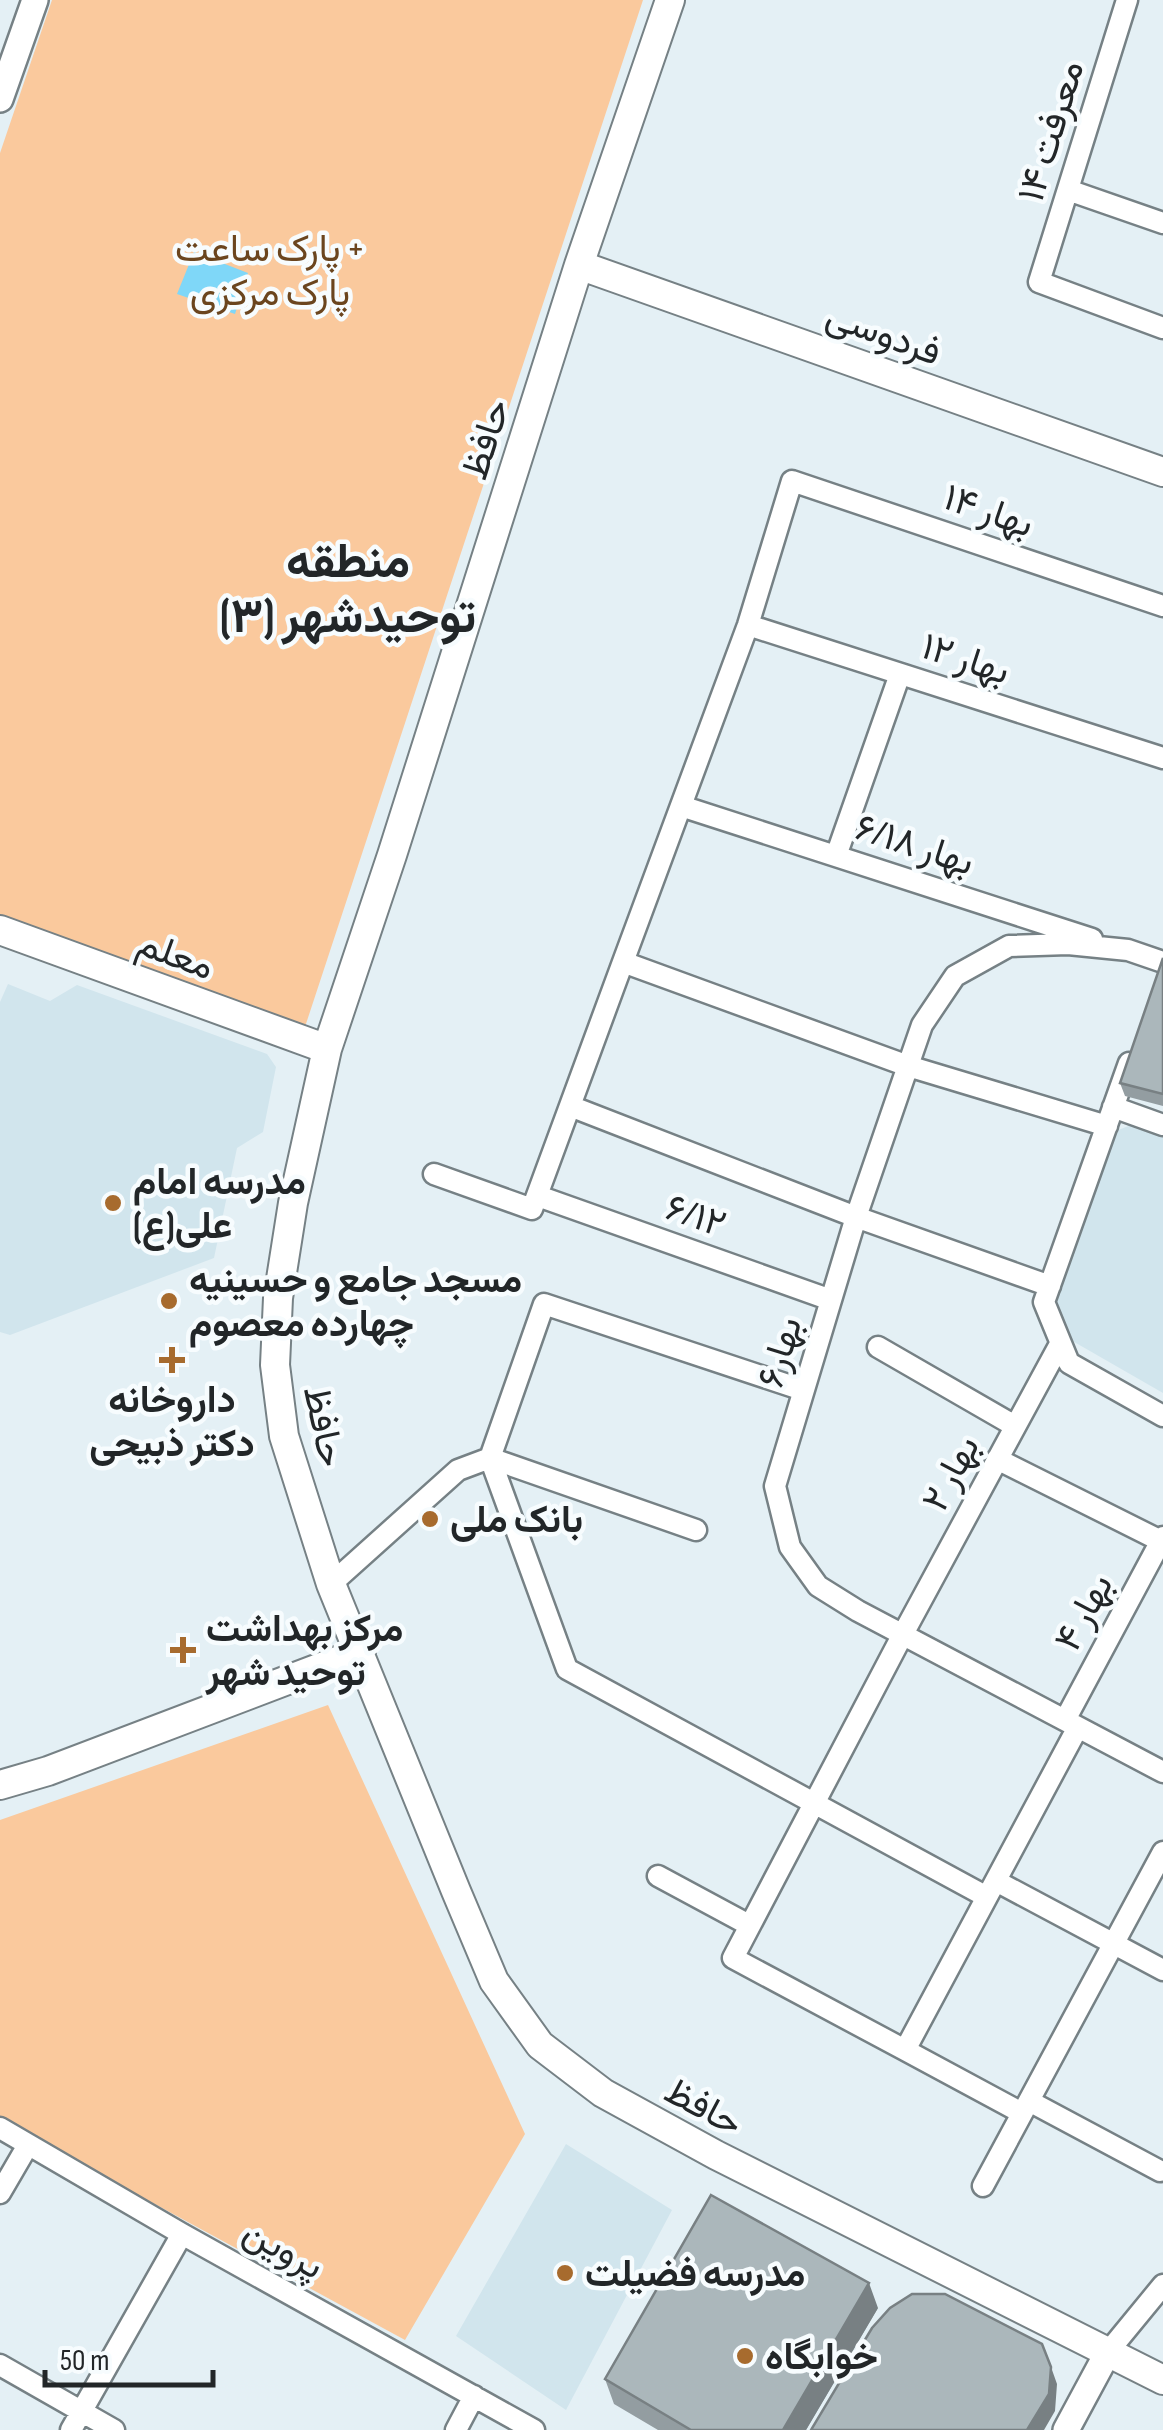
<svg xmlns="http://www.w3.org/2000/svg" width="1163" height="2430" font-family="'Sofia Sans Condensed',Vazirmatn,sans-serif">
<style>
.built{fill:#d1e5ed}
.green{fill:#fac99d}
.water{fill:#7fd7f8}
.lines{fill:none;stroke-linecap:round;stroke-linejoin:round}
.minor-casing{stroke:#768185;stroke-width:25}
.tertiary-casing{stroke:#768185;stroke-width:30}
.secondary-casing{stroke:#768185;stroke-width:32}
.minor{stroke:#fff;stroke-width:20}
.tertiary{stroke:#fff;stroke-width:25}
.secondary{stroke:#fff;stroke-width:28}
.wall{fill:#939da1}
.shaded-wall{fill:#788083}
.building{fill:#abb7bb;stroke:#788083;stroke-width:2.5}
.poi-dot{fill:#a76b2e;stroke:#f7fcfe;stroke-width:4}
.labels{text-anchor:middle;stroke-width:9;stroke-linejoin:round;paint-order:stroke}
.street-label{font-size:38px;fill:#222628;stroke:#f7fcfe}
.park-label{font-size:38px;fill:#6b451e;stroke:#f7fcfe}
.poi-label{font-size:38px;font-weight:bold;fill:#222628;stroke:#f7fcfe;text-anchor:start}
.district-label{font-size:48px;font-weight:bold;fill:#222628;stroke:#f7fcfe}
</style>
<rect width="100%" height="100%" fill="#e4f0f5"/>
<path class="built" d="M 8,984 L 50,1001 L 77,985 L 267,1054 L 276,1067 L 263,1132 L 237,1148 L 214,1258 L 10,1335 L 0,1332 L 0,1002 Z
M 1139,1122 L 1163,1131 L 1163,1393 L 1069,1339 L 1053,1303 L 1113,1132 Z
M 566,2144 L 672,2210 L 566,2410 L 456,2336 Z"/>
<path class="green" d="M 52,0 L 643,0 L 302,1036 L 0,931 L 0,153 Z
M 328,1705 L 525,2134 L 405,2340 L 0,2120 L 0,1820 Z"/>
<path class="water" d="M 194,252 L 248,273 L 235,314 L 177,294 Z"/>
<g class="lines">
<g class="minor-casing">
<path id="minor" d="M 1127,0 L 1039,282 L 1163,328
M 1068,190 L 1163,223
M 748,625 L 1163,758
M 681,806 L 1092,939
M 836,856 L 900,674
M 623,962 L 748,625 L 792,481 L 1163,606
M 1163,962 L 1128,950 L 1068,944 L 1009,946 L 955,976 L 922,1025 L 856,1217 L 775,1486 L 790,1547 L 818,1586 L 858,1611 L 1163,1772
M 1129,1063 L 1044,1302 L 1069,1363 L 1163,1416
M 570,1106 L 856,1217 L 1050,1286
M 1113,1107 L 1163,1125
M 434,1174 L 532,1209 L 623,962 L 908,1066 L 1107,1126
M 538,1196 L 831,1300
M 878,1347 L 1015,1426
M 997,1459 L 1163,1542
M 696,1530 L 490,1458 L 567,1669 L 987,1897
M 331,1584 L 458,1470 L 490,1458 L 544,1304 L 803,1390
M 1065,1720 L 1163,1537
M 658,1876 L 749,1925
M 996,1881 L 1163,1970
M 905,2050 L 733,1958 L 903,1634 L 1060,1344
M 1029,2101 L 1160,2171
M 1022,2113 L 905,2050 L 1078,1727
M 0,2128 L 182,2234 L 534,2430
M 983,2186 L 1163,1852
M 0,2193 L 28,2145
M 1108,2352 L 1163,2285
M 0,2365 L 114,2430
M 71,2430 L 182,2234
M 456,2430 L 474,2396"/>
</g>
<g class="tertiary-casing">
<path id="tertiary" d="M 0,99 L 35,0
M 1066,2430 L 1108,2352"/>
</g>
<g class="secondary-casing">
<path id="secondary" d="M 670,0 L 579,265 L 392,855 L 327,1049 L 293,1203 L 278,1298 L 275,1365 L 284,1436 L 331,1584 L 456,1891 L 494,1981 L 540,2045 L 603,2093 L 716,2155 L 1163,2380
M 579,265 L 1163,472
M 0,930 L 327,1049
M 0,1785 L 48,1771 L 361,1652"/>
</g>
<use href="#minor" class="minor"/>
<use href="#tertiary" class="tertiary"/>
<use href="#secondary" class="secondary"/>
</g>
<path class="wall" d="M 1163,958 L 1163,1106 L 1125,1096 L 1120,1083 Z
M 878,2308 L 806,2430 L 658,2430 L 614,2404 L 605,2379 Z"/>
<path class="shaded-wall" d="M 869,2283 L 878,2308 L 806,2430 L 783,2430 Z
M 1051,2367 L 1057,2384 L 1055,2411 L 1044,2430 L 1027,2430 Z"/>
<path class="building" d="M 1163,958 L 1163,1094 L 1120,1083 Z
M 711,2195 L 869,2283 L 783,2430 L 691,2430 L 605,2379 Z
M 912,2294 L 945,2294 L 1042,2344 L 1051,2367 L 1049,2394 L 1027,2430 L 811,2430 L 872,2328 L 890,2308 Z"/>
<g class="poi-dot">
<circle cx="113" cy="1203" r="10"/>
<circle cx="169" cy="1301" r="10"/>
<path d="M167 1345h10v10h10v10h-10v10h-10v-10h-10v-10h10z"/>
<circle cx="430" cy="1519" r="10"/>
<path d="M178 1635h10v10h10v10h-10v10h-10v-10h-10v-10h10z"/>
<circle cx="565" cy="2273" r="10"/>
<circle cx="745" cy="2356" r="10"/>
</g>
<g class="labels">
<g class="street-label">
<text transform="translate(1050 131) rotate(-73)" y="13">معرفت ۱۴</text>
<text transform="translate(884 333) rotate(20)" y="13">فردوسی</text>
<text transform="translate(485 439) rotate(-72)" y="13">حافظ</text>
<text transform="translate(989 510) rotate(19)" y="13">بهار ۱۴</text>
<text transform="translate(966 658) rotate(18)" y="13">بهار ۱۲</text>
<text transform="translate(915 844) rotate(18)" y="13">بهار ۶/۱۸</text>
<text transform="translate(176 954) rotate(20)" y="13">معلم</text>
<text transform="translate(696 1215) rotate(19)" y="13">۶/۱۲</text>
<text transform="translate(779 1352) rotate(-73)" y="13">بهار۶</text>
<text transform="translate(325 1426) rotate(78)" y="13">حافظ</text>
<text transform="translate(950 1473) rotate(-62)" y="13">بهار ۲</text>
<text transform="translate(1083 1612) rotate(-62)" y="13">بهار ۴</text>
<text transform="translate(704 2106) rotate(28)" y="13">حافظ</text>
<text transform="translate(284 2248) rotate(29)" y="13">پروین</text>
</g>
<g class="park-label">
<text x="270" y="261">پارک ساعت +<tspan x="270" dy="44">پارک مرکزی</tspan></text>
</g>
<g class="poi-label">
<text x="133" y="1194">مدرسه امام<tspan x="133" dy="44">علی(ع)</tspan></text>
<text x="189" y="1292">مسجد جامع و حسینیه<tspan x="189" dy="44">چهارده معصوم</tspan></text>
<text x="172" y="1412" text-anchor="middle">داروخانه<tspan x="172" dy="44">دکتر ذبیحی</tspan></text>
<text x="450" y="1532">بانک ملی</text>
<text x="206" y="1641">مرکز بهداشت<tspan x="206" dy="44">توحید شهر</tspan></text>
<text x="585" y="2286">مدرسه فضیلت</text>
<text x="765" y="2369">خوابگاه</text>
</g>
<g class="district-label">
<text x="348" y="577">منطقه<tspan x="348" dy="55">توحیدشهر (۳)</tspan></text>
</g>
</g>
<path d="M45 2370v15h168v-15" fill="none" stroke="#222628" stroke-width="5"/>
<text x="60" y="2370" font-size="30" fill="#222628" stroke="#f7fcfe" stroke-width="8" paint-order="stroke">50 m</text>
</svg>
